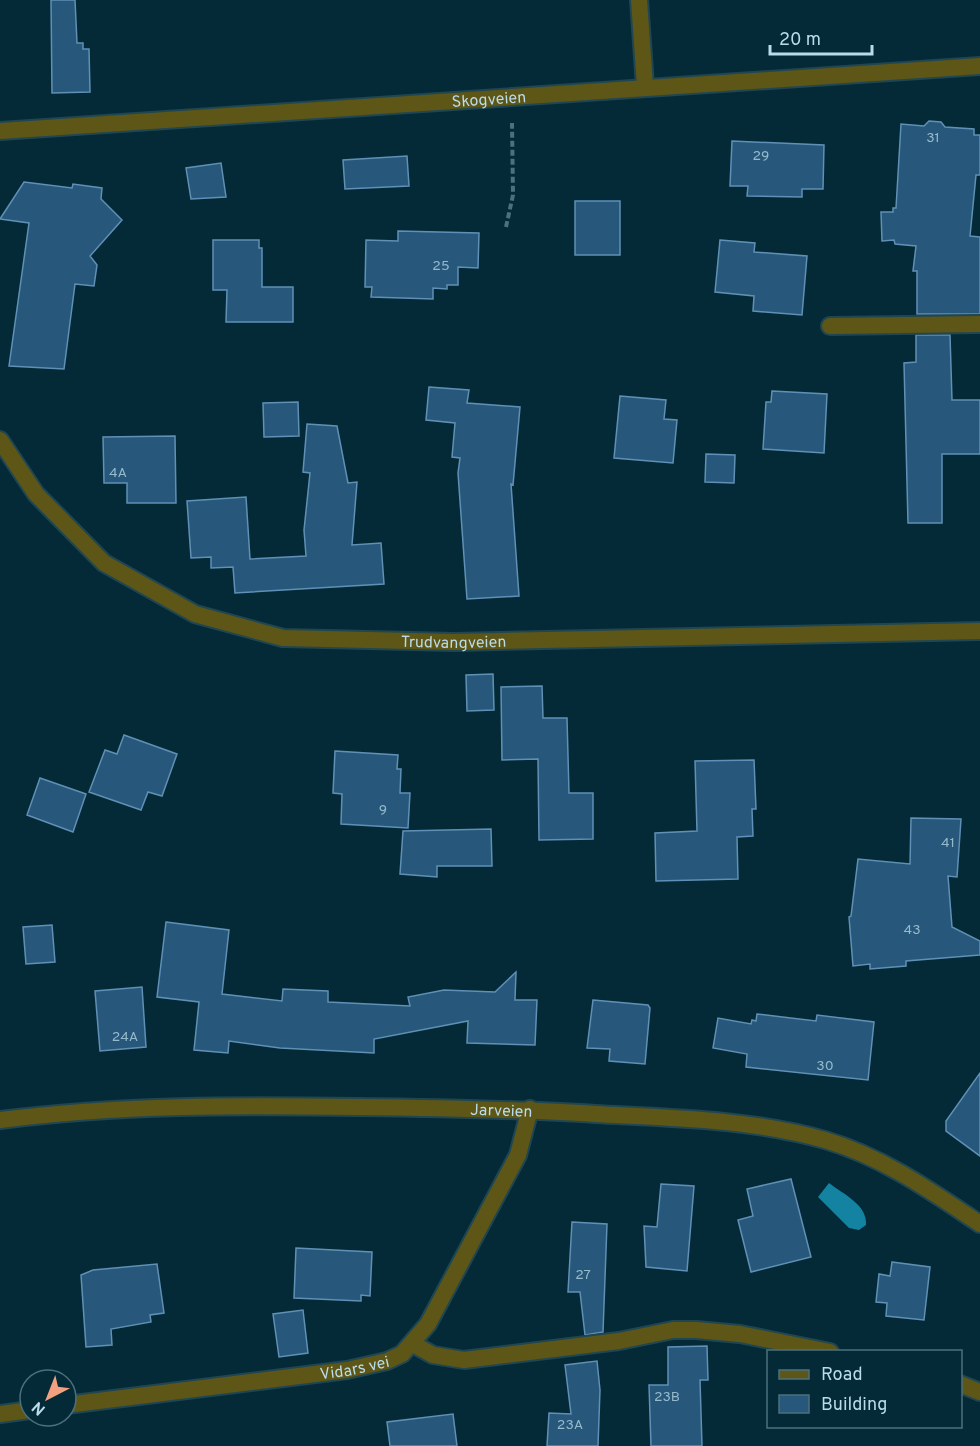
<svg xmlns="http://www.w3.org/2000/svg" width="980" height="1446" font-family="Overpass,sans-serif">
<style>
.water{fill:#1482a1}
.building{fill:#27577a;stroke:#6090b6;stroke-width:1.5}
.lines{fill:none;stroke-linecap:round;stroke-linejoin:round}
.service-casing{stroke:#204652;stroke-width:20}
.minor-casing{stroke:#204652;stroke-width:20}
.path{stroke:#4c707d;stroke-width:4;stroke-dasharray:6 3;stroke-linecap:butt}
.service{stroke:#5d5617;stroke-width:16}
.minor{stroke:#5d5617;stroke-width:16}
.labels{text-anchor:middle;stroke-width:6;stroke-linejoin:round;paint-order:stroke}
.number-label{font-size:14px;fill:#95bacc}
.street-label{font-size:16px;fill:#badbe8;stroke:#032a36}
</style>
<rect width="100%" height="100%" fill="#032a36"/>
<path class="water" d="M 829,1183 C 843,1194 868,1205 866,1225 L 859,1230 L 849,1228 L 818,1197 Z"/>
<path class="building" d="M 51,0 L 75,0 L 77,43 L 83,43 L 83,49 L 89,49 L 90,92 L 52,93 Z
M 929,121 L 941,122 L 945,127 L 974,129 L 974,135 L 980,135 L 980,175 L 976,175 L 970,236 L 980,237 L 980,314 L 917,314 L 917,271 L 913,271 L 916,246 L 895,244 L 894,240 L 882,241 L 881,212 L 893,212 L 893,208 L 896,208 L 901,124 L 924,126 Z
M 732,141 L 824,145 L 823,189 L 802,189 L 802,197 L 747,196 L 748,186 L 730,186 Z
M 407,156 L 409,186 L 345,189 L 343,160 Z
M 221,163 L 226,197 L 191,199 L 186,168 Z
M 24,182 L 72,188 L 73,184 L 102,188 L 101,199 L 122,220 L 90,256 L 97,265 L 94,286 L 75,284 L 64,369 L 9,366 L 29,223 L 0,219 Z
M 575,201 L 620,201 L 620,255 L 575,255 Z
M 398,231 L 479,233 L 478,268 L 458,267 L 458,285 L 447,285 L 447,289 L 433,288 L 433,299 L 371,297 L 372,287 L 365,287 L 366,240 L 398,241 Z
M 213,240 L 259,240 L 259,248 L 262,248 L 262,287 L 293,287 L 293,322 L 226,322 L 227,290 L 213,290 Z
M 720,240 L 755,243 L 754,252 L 807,256 L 802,315 L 753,311 L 754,296 L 715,292 Z
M 916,335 L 950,335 L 952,400 L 980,400 L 980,454 L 942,454 L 942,523 L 908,523 L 904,363 L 916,362 Z
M 429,387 L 469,390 L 467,403 L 520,407 L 513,485 L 511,484 L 519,596 L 467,599 L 458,473 L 460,458 L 452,457 L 455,423 L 426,420 Z
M 772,391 L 827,394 L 824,453 L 763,449 L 766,402 L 771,402 Z
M 620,396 L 666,400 L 664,419 L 677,420 L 673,463 L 614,458 Z
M 298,402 L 299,436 L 264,437 L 263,403 Z
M 307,424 L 337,426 L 348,483 L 357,482 L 352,545 L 381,543 L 384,584 L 235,593 L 233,567 L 211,568 L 211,557 L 191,558 L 187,501 L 246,497 L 250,559 L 306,556 L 304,530 L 310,473 L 303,472 Z
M 175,436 L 176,503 L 127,503 L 127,483 L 104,483 L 103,437 Z
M 706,454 L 735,455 L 734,483 L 705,482 Z
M 493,674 L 494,710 L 467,711 L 466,675 Z
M 542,686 L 543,718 L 567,718 L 569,793 L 593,793 L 593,839 L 539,840 L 538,759 L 502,760 L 501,687 Z
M 124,735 L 177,754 L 162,796 L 148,792 L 141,810 L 89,792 L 105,750 L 117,754 Z
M 335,751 L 398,755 L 397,769 L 401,769 L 400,793 L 410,793 L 408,828 L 341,824 L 342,794 L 333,793 Z
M 754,760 L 756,809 L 752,809 L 753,836 L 737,837 L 738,879 L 656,881 L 655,833 L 697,831 L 695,761 Z
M 40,778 L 86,794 L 73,832 L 27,815 Z
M 911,818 L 961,819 L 957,877 L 948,876 L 952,927 L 980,941 L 980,955 L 906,961 L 906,966 L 870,969 L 870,964 L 853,966 L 849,917 L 851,916 L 858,859 L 910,864 Z
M 491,829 L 492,866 L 437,866 L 437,877 L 400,874 L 403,831 Z
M 166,922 L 229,930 L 222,994 L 282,1001 L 283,989 L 328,991 L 328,1002 L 410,1006 L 408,997 L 444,990 L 495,992 L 516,972 L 515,1000 L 537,1000 L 535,1045 L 467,1043 L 468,1021 L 374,1039 L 374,1053 L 280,1048 L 229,1041 L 228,1053 L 194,1050 L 199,1002 L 157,997 Z
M 52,925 L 55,962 L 26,964 L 23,927 Z
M 142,987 L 146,1047 L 100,1051 L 95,991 Z
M 593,1000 L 648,1005 L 650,1008 L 645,1064 L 609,1061 L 610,1049 L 587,1048 Z
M 757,1014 L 816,1021 L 817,1015 L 874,1022 L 868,1080 L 746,1067 L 747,1054 L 713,1048 L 718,1018 L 751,1024 L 752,1020 L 756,1021 Z
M 980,1073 L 980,1156 L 946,1131 L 946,1121 Z
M 791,1179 L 811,1257 L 751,1272 L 738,1220 L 753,1216 L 747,1189 Z
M 661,1184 L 694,1186 L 687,1271 L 646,1267 L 644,1226 L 657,1227 Z
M 572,1222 L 607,1224 L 603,1332 L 585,1335 L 580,1292 L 568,1292 Z
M 296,1248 L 372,1252 L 370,1296 L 361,1295 L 361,1301 L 294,1298 Z
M 892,1262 L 930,1267 L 924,1320 L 886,1316 L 887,1303 L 876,1302 L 879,1274 L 890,1276 Z
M 157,1264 L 164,1313 L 150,1315 L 151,1322 L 111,1329 L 112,1345 L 86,1347 L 81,1275 L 93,1270 Z
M 303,1310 L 308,1353 L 279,1357 L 273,1314 Z
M 707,1346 L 708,1380 L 700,1380 L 702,1446 L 651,1446 L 649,1385 L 668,1385 L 668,1347 Z
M 597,1361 L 600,1390 L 598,1446 L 547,1446 L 549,1413 L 571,1414 L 565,1365 Z
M 453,1414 L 457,1446 L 390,1446 L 387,1422 Z"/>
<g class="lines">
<g class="service-casing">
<path id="service" d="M 639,0 L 645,86
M 830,326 L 980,324
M 413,1344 L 433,1355 L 464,1360 L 619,1341 L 673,1330 L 696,1330 L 740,1334 L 830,1352
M 960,1384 L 980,1392"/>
</g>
<g class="minor-casing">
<g id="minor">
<path id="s1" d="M 0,131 L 980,66"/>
<path id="s2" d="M 0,440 L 36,494 L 104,563 L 195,614 L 283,638 L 454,642 L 980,631"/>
<path id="s3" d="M 0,1120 C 119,1105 238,1105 358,1107 C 437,1108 516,1109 595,1114 C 672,1118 751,1119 825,1140 C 883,1157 931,1191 980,1224"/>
<path id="s4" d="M 66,1405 L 347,1370 L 387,1361 L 402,1354 L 428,1324 L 518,1155 L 530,1109"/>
<path d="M 0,1414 L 30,1410"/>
</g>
</g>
<path class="path" d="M 506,227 L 513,195 L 512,123"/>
<use href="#service" class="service"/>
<use href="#minor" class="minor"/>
</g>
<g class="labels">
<g class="number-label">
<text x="933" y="142">31</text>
<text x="761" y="160">29</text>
<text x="441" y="270">25</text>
<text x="118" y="477">4A</text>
<text x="383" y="814">9</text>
<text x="948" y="847">41</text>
<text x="912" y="934">43</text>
<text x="125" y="1041">24A</text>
<text x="825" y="1070">30</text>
<text x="583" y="1279">27</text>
<text x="667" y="1401">23B</text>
<text x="570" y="1429">23A</text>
</g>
<g class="street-label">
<text dy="6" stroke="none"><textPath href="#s1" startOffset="490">Skogveien</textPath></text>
<text dy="6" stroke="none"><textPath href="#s2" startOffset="528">Trudvangveien</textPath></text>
<text dy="6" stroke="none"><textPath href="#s3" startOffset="502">Jarveien</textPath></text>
<text dy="6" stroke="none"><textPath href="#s4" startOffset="291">Vidars vei</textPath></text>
</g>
</g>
<rect x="767" y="1350" width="195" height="78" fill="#032a36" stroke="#4c717d" stroke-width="1.5"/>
<rect x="779" y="1370" width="30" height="9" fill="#5d5617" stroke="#4c717d" stroke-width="1.5"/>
<text x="821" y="1380" font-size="18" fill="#badbe8">Road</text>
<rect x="779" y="1395" width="30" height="18" fill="#27577a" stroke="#4c717d" stroke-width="1.5"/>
<text x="821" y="1410" font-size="18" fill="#badbe8">Building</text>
<g transform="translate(48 1398) rotate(222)"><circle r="28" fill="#032a36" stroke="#4c717d" stroke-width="1.5"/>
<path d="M0-4.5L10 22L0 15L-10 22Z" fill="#f2a07f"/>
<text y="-9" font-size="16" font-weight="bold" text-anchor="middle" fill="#badbe8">N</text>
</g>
<path d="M770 45v9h102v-9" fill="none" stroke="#badbe8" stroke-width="3"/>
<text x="779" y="45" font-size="18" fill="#badbe8" stroke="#032a36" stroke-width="4.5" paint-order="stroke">20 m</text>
</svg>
